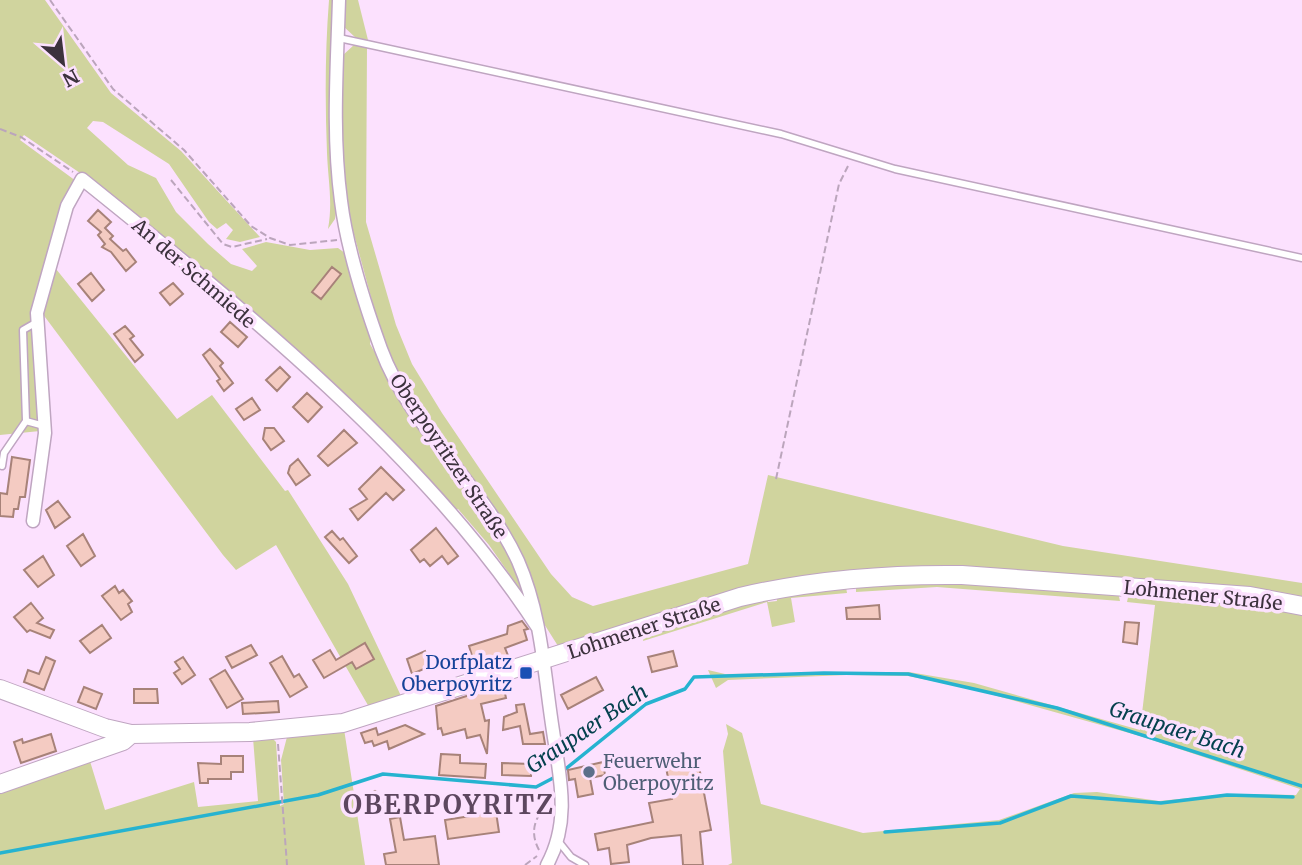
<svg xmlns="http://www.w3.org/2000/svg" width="1302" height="865" font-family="Merriweather,serif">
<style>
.green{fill:#d0d49e}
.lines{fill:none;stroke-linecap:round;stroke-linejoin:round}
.stream{stroke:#26b3d0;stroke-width:3.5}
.building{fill:#f4cbc2;stroke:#a78279;stroke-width:2}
.lane-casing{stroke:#bfa5c1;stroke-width:9}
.street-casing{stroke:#bfa5c1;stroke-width:15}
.secondary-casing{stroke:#bfa5c1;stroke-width:20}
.path{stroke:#bba5bc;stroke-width:2;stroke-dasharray:7 3.5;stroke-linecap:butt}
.lane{stroke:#fff;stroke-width:6}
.street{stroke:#fff;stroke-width:12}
.secondary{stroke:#fff;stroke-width:18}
.transit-dot{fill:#1a4fb4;stroke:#fce1fe;stroke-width:2.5}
.service-dot{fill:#5c6f8a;stroke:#fce1fe;stroke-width:2.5}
.labels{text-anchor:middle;stroke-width:7;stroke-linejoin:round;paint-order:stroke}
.street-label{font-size:19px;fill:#3c323d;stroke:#fce1fe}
.transit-label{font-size:19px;fill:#164399;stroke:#fce1fe;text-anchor:end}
.service-label{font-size:19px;fill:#4e5e75;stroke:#fce1fe;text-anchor:start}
.water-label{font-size:21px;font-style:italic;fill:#05414e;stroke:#fce1fe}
.district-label{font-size:26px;font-weight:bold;letter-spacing:2px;fill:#5d475f;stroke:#fce1fe}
</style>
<rect width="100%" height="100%" fill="#fce1fe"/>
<path class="green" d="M 0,0 L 45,0 L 111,93 L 181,151 L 260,237 L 240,242 L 226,239 L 233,230 L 226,223 L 217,229 L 209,222 L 169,164 L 103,122 L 93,121 L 87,128 L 128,165 L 156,178 L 176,212 L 208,244 L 231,264 L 252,271 L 257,266 L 242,249 L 266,242 L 310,250 L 338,248 L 349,256 L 371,336 L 370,344 L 397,391 L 497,531 L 531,606 L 517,591 L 519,588 L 489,545 L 458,509 L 453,510 L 420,475 L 83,175 L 24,135 L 20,140 L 76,181 L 32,312 L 40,431 L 0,435 Z
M 329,0 L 336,0 L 337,206 L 335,219 L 328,229 C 333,202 328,180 327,153 C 325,102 325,51 329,0 Z
M 344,0 L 358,0 L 368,40 L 356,38 L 343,26 Z
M 355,44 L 367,46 L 366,222 L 396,325 L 412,364 L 442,413 L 551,574 L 572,597 L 593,606 L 748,564 L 768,475 L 1063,546 L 1302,583 L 1302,599 L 1259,591 L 813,577 L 558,646 L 541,619 L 531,583 L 402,384 L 384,345 L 346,205 L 341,156 L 342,56 Z
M 52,264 L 177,419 L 212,395 L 285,491 L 288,490 L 348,584 L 402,698 L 369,707 L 276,545 L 236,570 L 223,555 L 42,313 Z
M 952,580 L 1118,593 L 1120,601 L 937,587 L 856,592 L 856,586 Z
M 846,587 L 847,593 L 791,598 L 795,622 L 772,627 L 767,602 L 643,641 L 644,635 L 766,597 L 768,602 L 777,601 L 776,595 Z
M 1129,593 L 1257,603 L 1302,612 L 1302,865 L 728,865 L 732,863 L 723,751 L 728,734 L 726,724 L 742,733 L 761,804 L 863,833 L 999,820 L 1074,793 L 1097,792 L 1159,801 L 1228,794 L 1296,795 L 1300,789 L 1140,736 L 972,689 L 908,676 L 847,675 L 728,680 L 716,688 L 708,670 L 725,674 L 909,672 L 974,683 L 1140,730 L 1155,605 L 1127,602 Z
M 344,729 L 365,865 L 0,865 L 0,788 L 89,758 L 105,810 L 194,782 L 198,807 L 258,801 L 253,738 L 272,738 L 276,742 L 280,806 L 284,804 L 281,760 L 287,737 Z"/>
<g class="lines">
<path class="stream" d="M 563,771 L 646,704 L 685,689 L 694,677 L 824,673 L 908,674 L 1057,708 L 1302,786
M 885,832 L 1000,823 L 1071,796 L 1161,803 L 1227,795 L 1293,797
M 0,853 L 318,795 L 383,774 L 536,787 L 557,776"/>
</g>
<path class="building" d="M 98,210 L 111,222 L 105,228 L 113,236 L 110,239 L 123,251 L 126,249 L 136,262 L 126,271 L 111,252 L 102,247 L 105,244 L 98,235 L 101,232 L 88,221 Z
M 332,267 L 341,274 L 321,299 L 312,292 Z
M 91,273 L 104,290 L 92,301 L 78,284 Z
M 173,283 L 183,294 L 170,305 L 160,293 Z
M 230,322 L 247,337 L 238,347 L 221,332 Z
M 125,326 L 134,336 L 130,339 L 143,355 L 135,362 L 114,334 Z
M 210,349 L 223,363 L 220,366 L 233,383 L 224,391 L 217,381 L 220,379 L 203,355 Z
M 280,367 L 290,377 L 277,391 L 266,380 Z
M 307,393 L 322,407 L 308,422 L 293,407 Z
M 252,398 L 260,410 L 244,420 L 236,409 Z
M 265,428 L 274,428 L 284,441 L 271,450 L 263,439 Z
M 344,430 L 357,443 L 328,466 L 318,456 Z
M 12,457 L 30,460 L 25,497 L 20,497 L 18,509 L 14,509 L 13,517 L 0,516 L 0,493 L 7,494 Z
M 298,459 L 310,475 L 296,485 L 288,473 L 290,466 Z
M 381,467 L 404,490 L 393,500 L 386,493 L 358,520 L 350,509 L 367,499 L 359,489 Z
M 58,501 L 70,517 L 55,528 L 46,510 Z
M 436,528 L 458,556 L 448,564 L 442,556 L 430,566 L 424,559 L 420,562 L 411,550 Z
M 332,531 L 340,540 L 343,538 L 357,556 L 349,563 L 325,537 Z
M 83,534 L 95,556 L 81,566 L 67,546 Z
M 43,556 L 54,575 L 38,587 L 24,570 Z
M 115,586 L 119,593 L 123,590 L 132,601 L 128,604 L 132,612 L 121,620 L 102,596 Z
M 31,603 L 43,618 L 37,623 L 54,630 L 50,638 L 30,630 L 27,632 L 14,617 Z
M 879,605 L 880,619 L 847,619 L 846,608 Z
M 522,621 L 528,629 L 524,630 L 527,640 L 505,648 L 509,658 L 476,669 L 469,646 L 507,634 L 508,626 Z
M 1125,622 L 1139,623 L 1137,644 L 1123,642 Z
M 102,625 L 111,638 L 90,653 L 80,641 Z
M 365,643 L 374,659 L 356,669 L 352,662 L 324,678 L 313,660 L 330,650 L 336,660 Z
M 251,645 L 257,655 L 232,668 L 226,657 Z
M 425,651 L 431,666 L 412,674 L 407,659 Z
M 673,651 L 677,666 L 652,672 L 648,657 Z
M 282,656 L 294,677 L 299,674 L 307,687 L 290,697 L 270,663 Z
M 46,657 L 55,661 L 44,690 L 24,682 L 28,670 L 39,674 Z
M 183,657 L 195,675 L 182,684 L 174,673 L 180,669 L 175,662 Z
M 225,670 L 243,699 L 227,708 L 210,679 Z
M 596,677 L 603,690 L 568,709 L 561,695 Z
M 503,684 L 506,698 L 481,704 L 485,721 L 489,720 L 487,754 L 480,735 L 467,738 L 465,729 L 443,735 L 441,728 L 438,729 L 436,706 Z
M 84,687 L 102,694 L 96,709 L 78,702 Z
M 134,689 L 157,689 L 158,703 L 134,703 Z
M 278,701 L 279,712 L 243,714 L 242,703 Z
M 524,704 L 530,734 L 543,732 L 545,744 L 523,744 L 520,726 L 503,730 L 504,717 L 517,712 L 516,705 Z
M 405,725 L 424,734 L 389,749 L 387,741 L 374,746 L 372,741 L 365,743 L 361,733 L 376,728 L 378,735 Z
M 51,734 L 56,751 L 21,763 L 14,742 L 22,739 L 23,743 Z
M 441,754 L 460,755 L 460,763 L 486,764 L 485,778 L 439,775 Z
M 221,756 L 243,756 L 243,772 L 231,772 L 231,779 L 208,779 L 208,783 L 200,783 L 198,763 L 221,764 Z
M 697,756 L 711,830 L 700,832 L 703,865 L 683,865 L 681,835 L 651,838 L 627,845 L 629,862 L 611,864 L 609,848 L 598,850 L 595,834 L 653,822 L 649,803 L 672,799 L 665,762 Z
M 603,762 L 605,775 L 590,778 L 593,794 L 578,797 L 575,779 L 569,780 L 568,770 Z
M 502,763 L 532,764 L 531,776 L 502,775 Z
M 375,791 L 383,796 L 386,813 L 371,816 L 368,795 Z
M 496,812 L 499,832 L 448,839 L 445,820 Z
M 400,817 L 404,840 L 435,836 L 439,865 L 386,865 L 384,854 L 396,852 L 390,819 Z"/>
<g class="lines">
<g class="lane-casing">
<path id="lane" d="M 339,38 L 781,134 L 895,169 L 1302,258
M 37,322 L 23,330 L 26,421 L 44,426
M 2,466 L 4,453 L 26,421
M 559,842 L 571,857 L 585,865"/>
</g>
<g class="street-casing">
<path id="street" d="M 339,0 C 337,66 332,134 341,201 C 347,250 364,302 381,349 C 410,428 483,485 518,561 C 542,616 544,674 553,731 C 560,778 571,821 547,865
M 33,521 L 45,433 L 37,313 L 67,206 L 82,179 C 240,306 428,457 538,628"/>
</g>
<g class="secondary-casing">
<path id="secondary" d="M 0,689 L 105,728 L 131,734 L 250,732 L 343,723 L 740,597 C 812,580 888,574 962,575 L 1250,596 L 1302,606
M 0,784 L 123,741 L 131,734"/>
</g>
<path class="path" d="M 50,0 L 113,89 L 184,150 L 251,226 L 270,238 L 290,245 L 337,240
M 0,129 L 21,137 L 73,172
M 171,180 L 223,244 L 232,247 L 267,239
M 776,479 L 839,184 L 848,166
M 278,744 L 287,865
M 539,850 C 529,831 535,817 549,802
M 525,865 L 537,856"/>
<use href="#lane" class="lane"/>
<use href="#street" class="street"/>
<use href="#secondary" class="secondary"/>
</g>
<rect class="transit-dot" x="519" y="666" width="14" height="14" rx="3.5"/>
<circle class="service-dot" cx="589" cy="772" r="7"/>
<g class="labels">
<g class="street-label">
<text transform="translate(194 273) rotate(41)" y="7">An der Schmiede</text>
<text transform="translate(449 456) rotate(56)" y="7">Oberpoyritzer Straße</text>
<text transform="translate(1203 595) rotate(6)" y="7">Lohmener Straße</text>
<text transform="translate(644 628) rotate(-18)" y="7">Lohmener Straße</text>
</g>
<g class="transit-label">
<text x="512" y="669">Dorfplatz<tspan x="512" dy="22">Oberpoyritz</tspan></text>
</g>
<g class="service-label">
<text x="603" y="768">Feuerwehr<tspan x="603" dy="22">Oberpoyritz</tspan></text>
</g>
<g class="water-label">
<text transform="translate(587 729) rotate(-34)" y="7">Graupaer Bach</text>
<text transform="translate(1177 730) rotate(18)" y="7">Graupaer Bach</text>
</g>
<g class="district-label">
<text x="449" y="814">OBERPOYRITZ</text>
</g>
</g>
<g transform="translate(63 63) rotate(152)" stroke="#fce1fe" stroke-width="5" paint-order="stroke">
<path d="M0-5L12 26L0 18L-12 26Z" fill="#3c323d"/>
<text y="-10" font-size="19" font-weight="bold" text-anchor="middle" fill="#3c323d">N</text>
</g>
</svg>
